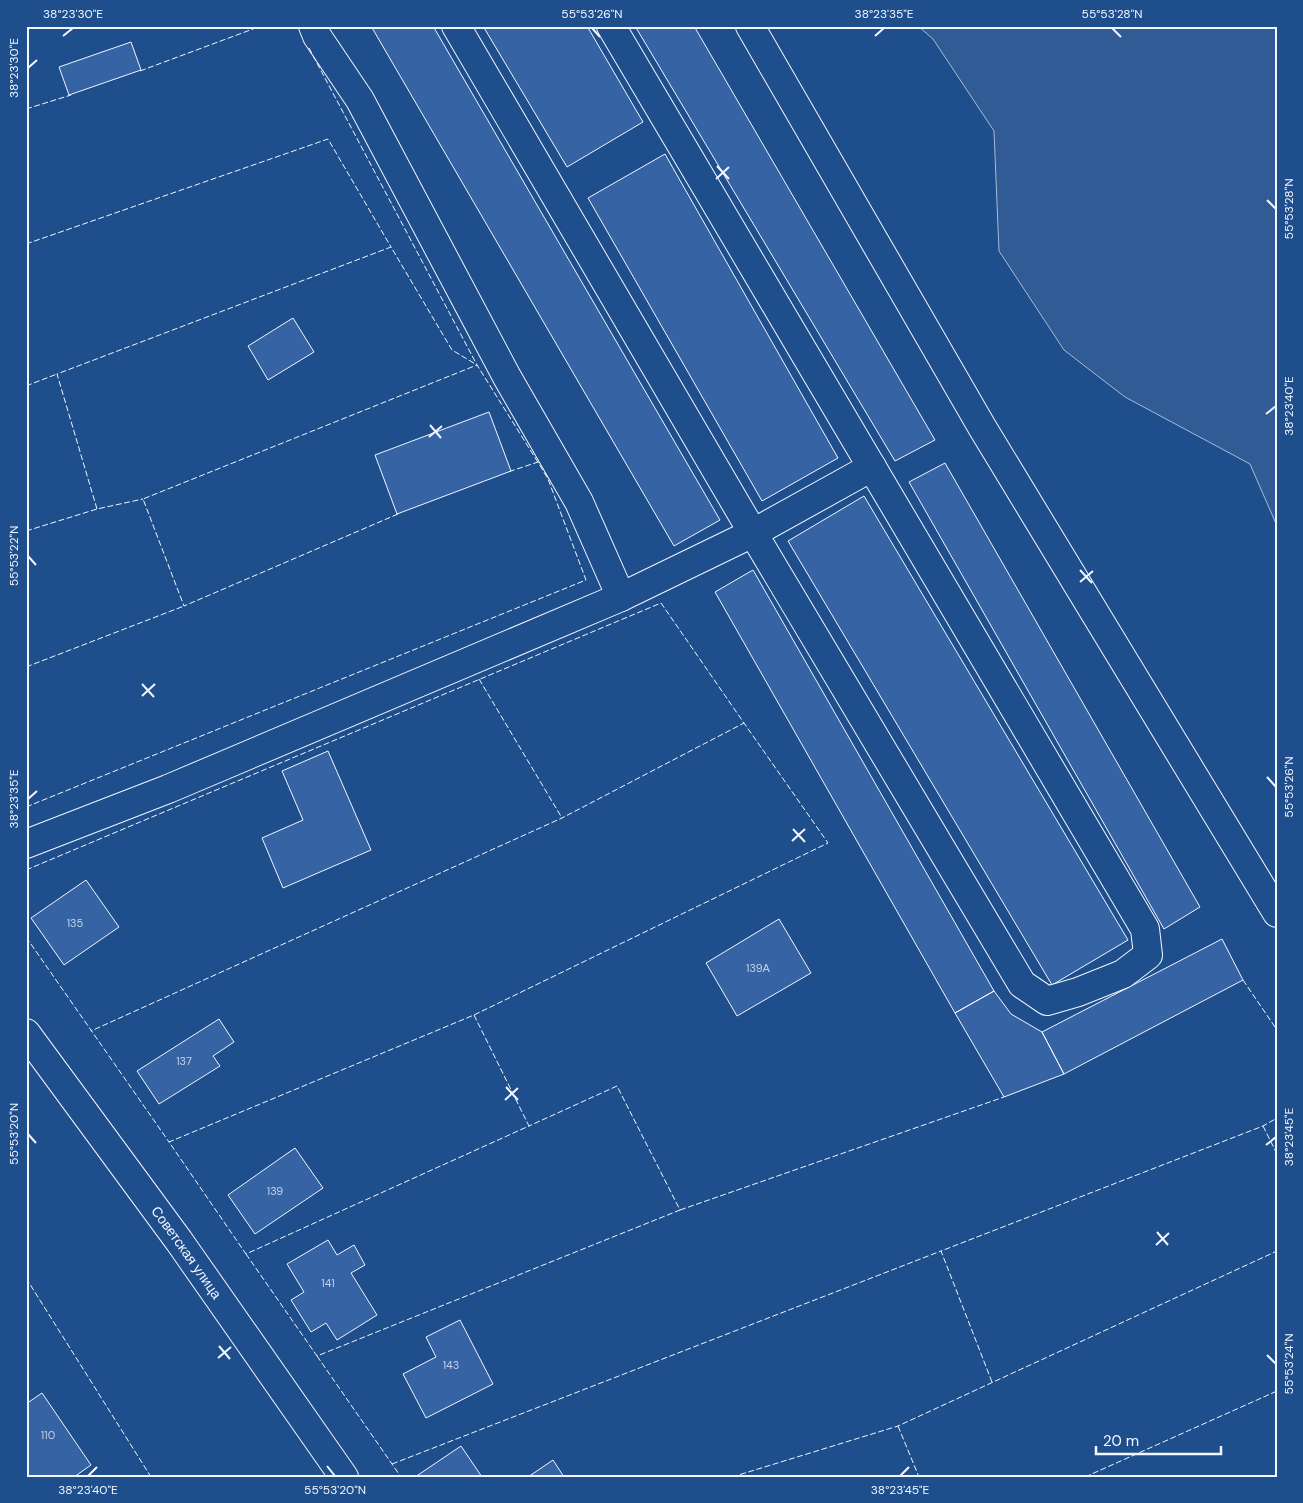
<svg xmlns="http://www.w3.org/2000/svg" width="1303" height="1503" font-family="'DM Sans',sans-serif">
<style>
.built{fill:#305b95;stroke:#a8bbd7}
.building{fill:#3563a3;stroke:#f2f6ff}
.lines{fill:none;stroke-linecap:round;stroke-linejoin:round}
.minor-casing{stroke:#f2f6ff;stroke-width:30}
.minor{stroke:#1f4e8c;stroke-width:28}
.fence{stroke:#f2f6ff;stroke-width:1;stroke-dasharray:6 2.5;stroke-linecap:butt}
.ticks{fill:none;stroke:#f2f6ff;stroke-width:2}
.labels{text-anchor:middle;stroke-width:4;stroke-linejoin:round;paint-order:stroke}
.number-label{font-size:11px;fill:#c3d1e8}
.street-label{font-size:14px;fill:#f2f6ff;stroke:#1f4e8c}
.neatline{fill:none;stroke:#f2f6ff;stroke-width:2}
.ticks-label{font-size:12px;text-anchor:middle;fill:#f2f6ff}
</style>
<rect width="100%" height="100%" fill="#1f4e8c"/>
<path class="built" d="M 918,26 L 1277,26 L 1277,526 L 1250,464 L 1125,397 L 1064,350 L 999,251 L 994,131 L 933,39 Z"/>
<path class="building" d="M 371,26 L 433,26 L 720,520 L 674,546 Z
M 483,26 L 587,26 L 643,122 L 567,167 Z
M 635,26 L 694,26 L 935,440 L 895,461 Z
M 131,42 L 141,70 L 69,95 L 59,67 Z
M 665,154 L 838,458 L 762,501 L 588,198 Z
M 293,318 L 314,352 L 268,380 L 248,346 Z
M 489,412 L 511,471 L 397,514 L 375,455 Z
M 945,463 L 1200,907 L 1164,929 L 909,482 Z
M 864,496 L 1128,940 L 1052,985 L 788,541 Z
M 753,570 L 994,991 L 955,1013 L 715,592 Z
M 328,751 L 371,850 L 283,888 L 262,838 L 303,820 L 282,771 Z
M 86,880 L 119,927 L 64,965 L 31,918 Z
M 779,919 L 811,973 L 737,1016 L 706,963 Z
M 1222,939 L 1243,980 L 1064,1074 L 1042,1032 Z
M 994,991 L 1011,1014 L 1042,1032 L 1064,1074 L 1004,1097 L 955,1013 Z
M 219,1019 L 234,1042 L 213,1056 L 220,1066 L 159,1104 L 137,1071 Z
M 295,1148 L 323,1188 L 255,1234 L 228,1195 Z
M 328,1240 L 337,1255 L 354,1245 L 365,1265 L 351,1273 L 377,1315 L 337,1340 L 326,1323 L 311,1332 L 291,1300 L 304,1292 L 287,1264 Z
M 460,1320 L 493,1384 L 426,1418 L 403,1374 L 436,1357 L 426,1337 Z
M 42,1393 L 91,1465 L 74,1477 L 26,1477 L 26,1404 Z
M 461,1446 L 482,1477 L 415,1477 Z
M 553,1460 L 564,1477 L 528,1477 Z"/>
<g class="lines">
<g class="minor-casing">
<g id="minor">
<path d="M 313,26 L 317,36 L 360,100 L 507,377 L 579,502 L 621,597"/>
<path d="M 456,26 L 753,533 L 1022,984 L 1047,1001 L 1078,992 L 1123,974 L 1148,955 L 1145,929 L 611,26"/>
<path d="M 750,26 L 982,427 L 1277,913"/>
<path d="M 26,844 L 168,789 L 621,597 L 753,533 L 872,467"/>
<path id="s1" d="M 26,1033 L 179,1241 L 344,1477"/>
</g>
</g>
<use href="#minor" class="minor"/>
<path class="fence" d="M 309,48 L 477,365 L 539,464
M 140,71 L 261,26
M 26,109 L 71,95
M 26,244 L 328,139 L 391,247
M 26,386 L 57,374
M 97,509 L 57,374 L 391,247 L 452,350 L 477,365
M 398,514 L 184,606 L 143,499 L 477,365
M 26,531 L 97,509 L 143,499
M 26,667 L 184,606
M 479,679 L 562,818
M 26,807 L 586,580 L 548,479 L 538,462 L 508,472
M 26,870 L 661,603 L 744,723 L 562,818 L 91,1031
M 26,937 L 169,1142
M 1243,980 L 1277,1030
M 474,1015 L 529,1126 L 246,1254 L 169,1142 L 474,1015 L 828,843 L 744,723
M 1263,1126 L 1277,1154
M 680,1210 L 1004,1097
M 246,1254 L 317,1356 L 680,1210 L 617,1086 L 529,1126
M 26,1278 L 151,1477
M 317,1356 L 401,1477
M 992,1382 L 941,1251 L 1263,1126 L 1277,1118
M 898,1426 L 919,1477
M 392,1464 L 941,1251
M 732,1477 L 898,1426 L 1277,1251
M 1085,1477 L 1277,1391"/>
</g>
<path class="ticks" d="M 592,28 L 600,37M 1112,28 L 1121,37M 63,36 L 73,28M 875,36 L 884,28M 28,68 L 37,60M 717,166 L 729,179M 716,179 L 729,167M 1267,200 L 1276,209M 1266,414 L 1276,406M 430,425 L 441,438M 429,437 L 442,426M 28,556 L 36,565M 1080,570 L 1092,583M 1080,582 L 1093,571M 142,684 L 154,697M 142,696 L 155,684M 1267,777 L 1276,787M 28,799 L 37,791M 793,829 L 805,842M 792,841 L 805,829M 506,1087 L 518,1100M 505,1100 L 518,1088M 28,1134 L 36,1143M 1266,1145 L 1276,1137M 1157,1232 L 1168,1245M 1156,1245 L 1169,1233M 219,1346 L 230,1359M 1267,1355 L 1276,1364M 218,1358 L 231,1347M 327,1466 L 335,1476M 88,1476 L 97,1467M 900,1476 L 909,1467"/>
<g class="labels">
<g class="number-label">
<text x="75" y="927">135</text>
<text x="758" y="972">139А</text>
<text x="184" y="1065">137</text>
<text x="275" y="1195">139</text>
<text x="328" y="1287">141</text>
<text x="451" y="1369">143</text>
<text x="48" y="1439">110</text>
</g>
<g class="street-label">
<text dy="5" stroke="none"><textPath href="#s1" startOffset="272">Советская улица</textPath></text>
</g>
</g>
<rect width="1303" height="1503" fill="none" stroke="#1f4e8c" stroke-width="55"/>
<path d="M1096 1446v8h125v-8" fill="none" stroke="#f2f6ff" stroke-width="2.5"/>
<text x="1103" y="1446" font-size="15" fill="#f2f6ff" stroke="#1f4e8c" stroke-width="4" paint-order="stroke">20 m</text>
<rect x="28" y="28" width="1248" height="1448" class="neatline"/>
<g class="ticks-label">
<text x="73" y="18">38°23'30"E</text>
<text x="592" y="18">55°53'26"N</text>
<text x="884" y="18">38°23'35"E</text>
<text x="1112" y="18">55°53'28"N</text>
<text transform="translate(14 68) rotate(-90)" y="4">38°23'30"E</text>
<text transform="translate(1289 209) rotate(-90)" y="4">55°53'28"N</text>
<text transform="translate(1289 406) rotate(-90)" y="4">38°23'40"E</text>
<text transform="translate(14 556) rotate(-90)" y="4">55°53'22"N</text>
<text transform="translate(1289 787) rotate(-90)" y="4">55°53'26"N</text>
<text transform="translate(14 799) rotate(-90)" y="4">38°23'35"E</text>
<text transform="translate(14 1134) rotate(-90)" y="4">55°53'20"N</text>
<text transform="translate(1289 1137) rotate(-90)" y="4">38°23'45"E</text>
<text transform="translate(1289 1364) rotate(-90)" y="4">55°53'24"N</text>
<text x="88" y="1494">38°23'40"E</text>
<text x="335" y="1494">55°53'20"N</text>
<text x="900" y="1494">38°23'45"E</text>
</g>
</svg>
